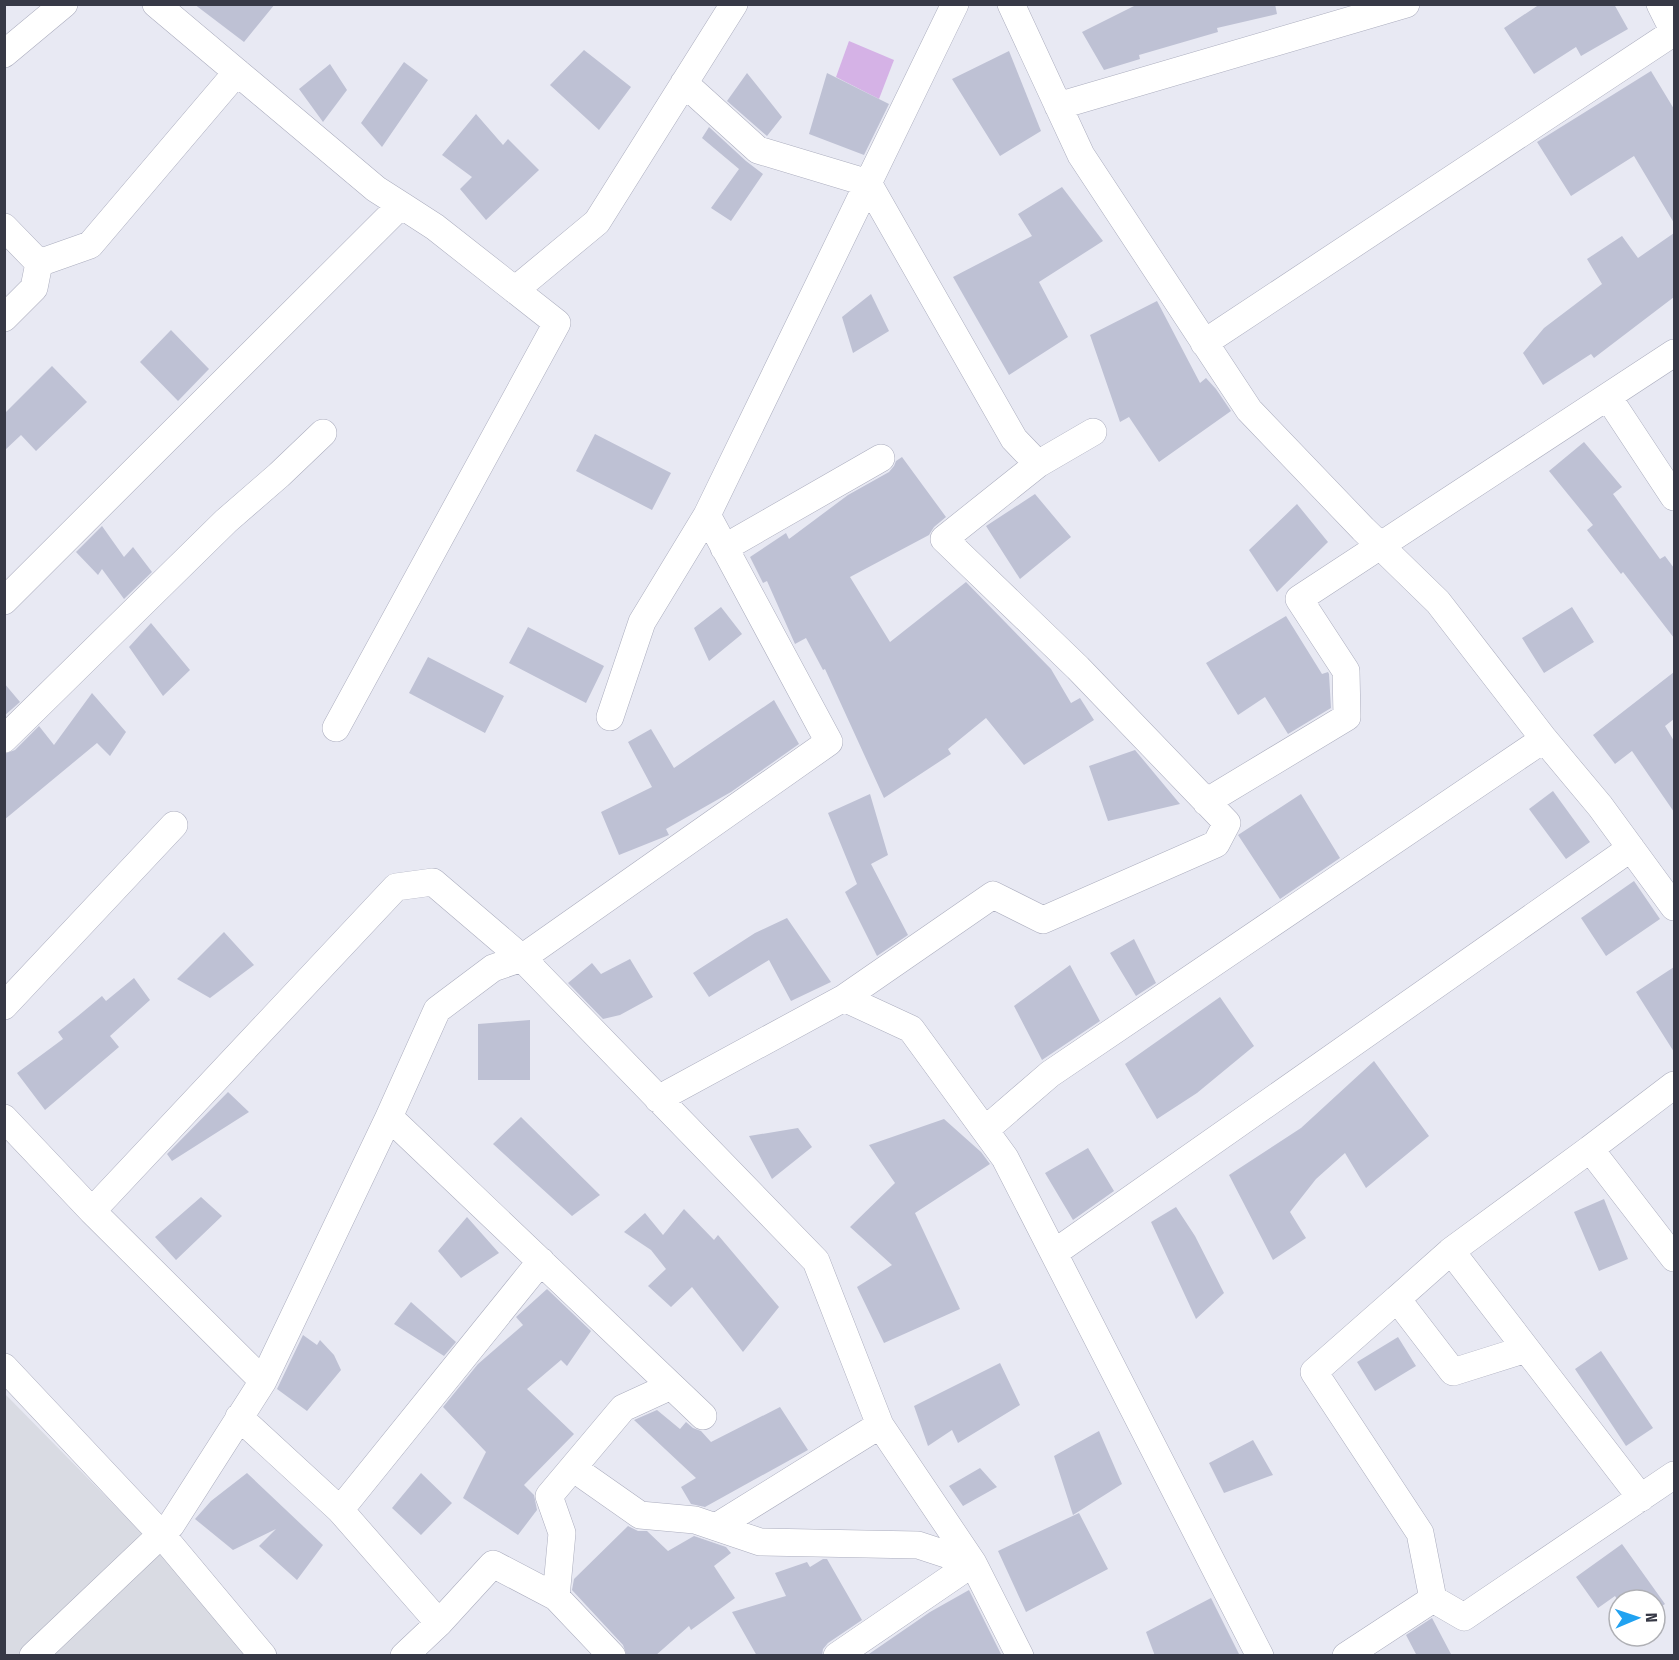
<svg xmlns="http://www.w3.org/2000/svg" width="1679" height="1660" font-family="'Fira Sans Condensed',sans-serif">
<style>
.industrial{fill:#d9dbe3}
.green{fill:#d5b2e6}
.building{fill:#bec1d4}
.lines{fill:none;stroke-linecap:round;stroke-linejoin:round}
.street-casing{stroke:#abadbe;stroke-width:28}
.street{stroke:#fff;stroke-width:27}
</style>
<rect width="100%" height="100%" fill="#e8e9f3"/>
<path class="industrial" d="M 5,1394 L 262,1655 L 5,1655 Z"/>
<path class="green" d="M 849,41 L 894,60 L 879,99 L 836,77 Z"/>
<path class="building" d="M 194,4 L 275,4 L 244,42 Z
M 1138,4 L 1275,4 L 1277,14 L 1217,28 L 1218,32 L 1139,55 L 1140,59 L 1104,70 L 1082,32 Z
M 1540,4 L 1614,4 L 1628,29 L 1581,56 L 1576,47 L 1534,74 L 1504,28 Z
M 584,50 L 631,87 L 599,130 L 550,85 Z
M 1009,51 L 1041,131 L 1000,156 L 952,79 Z
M 404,62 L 428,80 L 382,147 L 361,123 Z
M 330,64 L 347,90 L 323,122 L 299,89 Z
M 1651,71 L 1674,109 L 1674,223 L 1634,156 L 1571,196 L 1537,142 Z
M 747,73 L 782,117 L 767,136 L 727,101 Z
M 827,73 L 889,104 L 864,155 L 809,134 Z
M 476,114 L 503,145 L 508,139 L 539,170 L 486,220 L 460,189 L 472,177 L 442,155 Z
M 709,127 L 746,161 L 763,174 L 731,221 L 711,208 L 739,169 L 702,138 Z
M 1062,187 L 1103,241 L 1039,282 L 1068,337 L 1009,375 L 953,277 L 1032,236 L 1018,214 Z
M 1674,233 L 1674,297 L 1594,358 L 1591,354 L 1543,385 L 1523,353 L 1544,328 L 1602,284 L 1587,259 L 1622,236 L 1638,258 Z
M 871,294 L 889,331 L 853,353 L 842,317 Z
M 1157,301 L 1200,383 L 1206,378 L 1216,389 L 1231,411 L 1159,462 L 1129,417 L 1120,422 L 1090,335 Z
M 171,330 L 209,369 L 178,401 L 140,362 Z
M 52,366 L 87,402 L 36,451 L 21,435 L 4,451 L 4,414 Z
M 595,434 L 671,473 L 652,510 L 576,471 Z
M 1584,442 L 1622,487 L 1613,494 L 1660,559 L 1665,556 L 1674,568 L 1674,638 L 1623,572 L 1621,574 L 1587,530 L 1593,525 L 1549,471 Z
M 902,457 L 946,517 L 934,527 L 929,535 L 850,577 L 890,642 L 966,582 L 1051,669 L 1071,703 L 1080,698 L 1094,720 L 1024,765 L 986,718 L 948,749 L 951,754 L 884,798 L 825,669 L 823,670 L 806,638 L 795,644 L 767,581 L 763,583 L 750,557 L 786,533 L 789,539 L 848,495 L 889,472 L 894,466 L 896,461 Z
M 1035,494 L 1071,537 L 1020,579 L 986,526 Z
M 1297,504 L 1328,542 L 1277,592 L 1249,550 Z
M 102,526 L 124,557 L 133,547 L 152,572 L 124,599 L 102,569 L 98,575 L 76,552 Z
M 721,607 L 742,634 L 709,661 L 694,628 Z
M 1572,607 L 1594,642 L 1544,673 L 1522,638 Z
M 1286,616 L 1322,674 L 1328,672 L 1329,674 L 1331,708 L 1288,734 L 1265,697 L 1238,715 L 1206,663 Z
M 151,623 L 190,670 L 163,696 L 129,647 Z
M 528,627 L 604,666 L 586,703 L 509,663 Z
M 428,657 L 504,696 L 485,733 L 409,693 Z
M 1674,672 L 1674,719 L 1665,726 L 1674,741 L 1674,812 L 1632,751 L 1615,764 L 1593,735 Z
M 4,683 L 20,702 L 4,716 Z
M 92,693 L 126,732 L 110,756 L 97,743 L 4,820 L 4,754 L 15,750 L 39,726 L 54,745 Z
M 774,700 L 799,744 L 731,792 L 666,829 L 669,835 L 619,855 L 601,812 L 652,787 L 628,742 L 651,729 L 674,768 Z
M 1135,750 L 1180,804 L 1108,821 L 1089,766 Z
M 1553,791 L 1590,842 L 1566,859 L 1529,809 Z
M 870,794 L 888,855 L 871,864 L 908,935 L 877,956 L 845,892 L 857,884 L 828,813 Z
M 1301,794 L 1340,858 L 1280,899 L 1238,835 Z
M 1634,881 L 1660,919 L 1606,956 L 1581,918 Z
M 787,918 L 831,982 L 791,1001 L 769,960 L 709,997 L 693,973 L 755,933 Z
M 224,932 L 254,965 L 210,998 L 177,979 Z
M 1134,939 L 1156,983 L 1136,996 L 1110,953 Z
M 630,959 L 653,997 L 620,1015 L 603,1019 L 568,983 L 592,963 L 601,974 Z
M 1070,965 L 1100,1021 L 1042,1060 L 1014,1006 Z
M 1674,967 L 1674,1052 L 1636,992 Z
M 134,978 L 150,1000 L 110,1036 L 119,1047 L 45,1110 L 17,1073 L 63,1039 L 58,1032 L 78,1016 L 102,996 L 106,1001 Z
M 1220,997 L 1254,1046 L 1197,1093 L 1157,1119 L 1125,1064 Z
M 530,1020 L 530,1080 L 478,1080 L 478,1024 Z
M 1374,1061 L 1429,1136 L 1366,1188 L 1345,1153 L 1316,1179 L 1290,1212 L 1306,1238 L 1273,1260 L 1229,1175 L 1301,1128 Z
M 228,1092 L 249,1112 L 172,1161 L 167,1154 Z
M 521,1117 L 600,1195 L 572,1216 L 493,1144 Z
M 944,1119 L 981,1152 L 990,1164 L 915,1213 L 960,1309 L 884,1343 L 857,1287 L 892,1265 L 850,1227 L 895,1183 L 869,1145 Z
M 798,1128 L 812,1147 L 772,1179 L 749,1136 Z
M 1088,1148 L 1114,1191 L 1073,1220 L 1045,1173 Z
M 201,1197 L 222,1216 L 176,1260 L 155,1237 Z
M 1604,1199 L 1628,1259 L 1599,1271 L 1574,1212 Z
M 1176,1207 L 1195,1236 L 1224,1293 L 1196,1319 L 1151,1222 Z
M 684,1209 L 714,1240 L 718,1235 L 779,1307 L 743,1352 L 692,1287 L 671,1307 L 648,1286 L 666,1269 L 651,1250 L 624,1232 L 645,1213 L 663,1235 Z
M 467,1217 L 499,1253 L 461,1278 L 438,1251 Z
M 547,1289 L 591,1331 L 567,1366 L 561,1360 L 527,1389 L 574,1434 L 524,1485 L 534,1495 L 537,1510 L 518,1535 L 463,1498 L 486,1452 L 443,1407 L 478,1364 L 523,1325 L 516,1317 Z
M 411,1302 L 456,1342 L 444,1356 L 394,1324 Z
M 303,1335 L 317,1345 L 320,1340 L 334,1355 L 341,1370 L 307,1411 L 277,1389 Z
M 1398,1337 L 1416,1366 L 1375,1391 L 1357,1362 Z
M 1601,1351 L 1653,1428 L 1626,1446 L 1575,1369 Z
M 1000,1363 L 1020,1405 L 958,1443 L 952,1430 L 928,1446 L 914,1406 Z
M 780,1407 L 808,1450 L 705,1507 L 691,1504 L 681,1487 L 696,1478 L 634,1420 L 657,1410 L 680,1429 L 686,1422 L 693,1428 L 701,1431 L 711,1442 Z
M 1099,1431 L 1122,1484 L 1073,1515 L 1054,1456 Z
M 1253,1440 L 1273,1475 L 1224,1493 L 1209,1463 Z
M 980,1468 L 997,1487 L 963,1506 L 949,1486 Z
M 247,1473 L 323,1545 L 297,1580 L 259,1546 L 276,1529 L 233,1550 L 195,1519 L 211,1501 Z
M 421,1473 L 452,1503 L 421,1535 L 392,1508 Z
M 1079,1513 L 1108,1569 L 1026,1612 L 998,1551 Z
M 628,1526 L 638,1531 L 647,1531 L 668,1551 L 694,1536 L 726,1547 L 731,1553 L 714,1566 L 735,1598 L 691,1630 L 689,1626 L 655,1656 L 627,1656 L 623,1645 L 572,1590 L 574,1579 Z
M 1622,1544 L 1665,1604 L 1655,1611 L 1655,1600 L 1619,1600 L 1619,1602 L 1615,1596 L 1598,1608 L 1576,1577 Z
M 823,1559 L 827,1559 L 862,1620 L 828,1643 L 823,1649 L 822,1656 L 757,1656 L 732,1612 L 786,1596 L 775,1573 L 807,1562 L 810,1567 Z
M 969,1590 L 1002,1656 L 866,1656 L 930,1612 Z
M 1211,1598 L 1240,1656 L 1155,1656 L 1146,1632 Z
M 1432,1618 L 1452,1656 L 1417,1656 L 1406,1635 Z"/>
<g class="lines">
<g class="street-casing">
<path id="street" d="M 156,4 L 376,189 L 401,205
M 1011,4 L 1081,155 L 1249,410 L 1363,529 L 1438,602 L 1544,739 L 1600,806 L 1674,907
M 4,54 L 64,4
M 684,83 L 758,150 L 868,183 L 1014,439 L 1038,464 L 1093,432
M 1058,106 L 1406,4
M 4,227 L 39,263
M 39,263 L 90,245 L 237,72
M 515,290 L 597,222 L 734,4
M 4,318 L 34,288 L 39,263
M 1204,343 L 1674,32 L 1660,4
M 1608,397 L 1674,497
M 724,548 L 881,458
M 4,601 L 401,205 L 435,227 L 557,323 L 336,728
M 610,717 L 642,622 L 707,515
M 4,739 L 226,521 L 279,475 L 323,433
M 1206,802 L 1347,717 L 1346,671 L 1299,599 L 1674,353
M 844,998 L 993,895 L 1043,920 L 1216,844 L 1227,823 L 1078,668 L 944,539 L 1038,464
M 4,1006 L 174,825
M 1674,1085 L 1590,1149 L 1674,1258
M 658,1099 L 844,998 L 911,1029 L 1005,1158 L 1260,1656
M 389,1117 L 437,1010 L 493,968 L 522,958 L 829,742 L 707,515 L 955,4
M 4,1118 L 92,1211 L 263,1381 L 171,1525 L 33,1656
M 985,1130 L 1050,1074 L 1544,739
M 1590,1149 L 1451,1251 L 1641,1498
M 92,1211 L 396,887 L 433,882 L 522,958 L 816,1261 L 880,1425 L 973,1563 L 1020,1656
M 1451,1251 L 1397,1299 L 1453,1372 L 1526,1349
M 1054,1253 L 1631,848
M 1397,1299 L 1314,1372 L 1420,1533 L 1433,1599 L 1464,1617 L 1674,1475
M 4,1367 L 161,1534 L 263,1656
M 263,1381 L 389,1117 L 703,1416
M 239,1417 L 340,1510 L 541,1261
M 573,1468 L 640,1515 L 695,1520 L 760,1542 L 918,1545 L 973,1563 L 837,1656
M 340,1510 L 439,1623
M 716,1527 L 880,1425
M 556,1597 L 562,1533 L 549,1496 L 623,1408 L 671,1386
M 404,1656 L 439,1623 L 493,1564 L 556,1597 L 612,1656
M 1346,1656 L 1433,1599"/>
</g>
<use href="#street" class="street"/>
</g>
<rect width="1679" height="1660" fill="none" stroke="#373946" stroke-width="12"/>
<g transform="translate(1637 1618) rotate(88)"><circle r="28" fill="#ffffff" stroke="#afb0b5" stroke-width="1.5"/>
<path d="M0-4.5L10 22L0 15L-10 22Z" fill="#21a2f1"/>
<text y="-9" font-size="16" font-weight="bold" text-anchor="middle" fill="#373946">N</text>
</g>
</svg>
